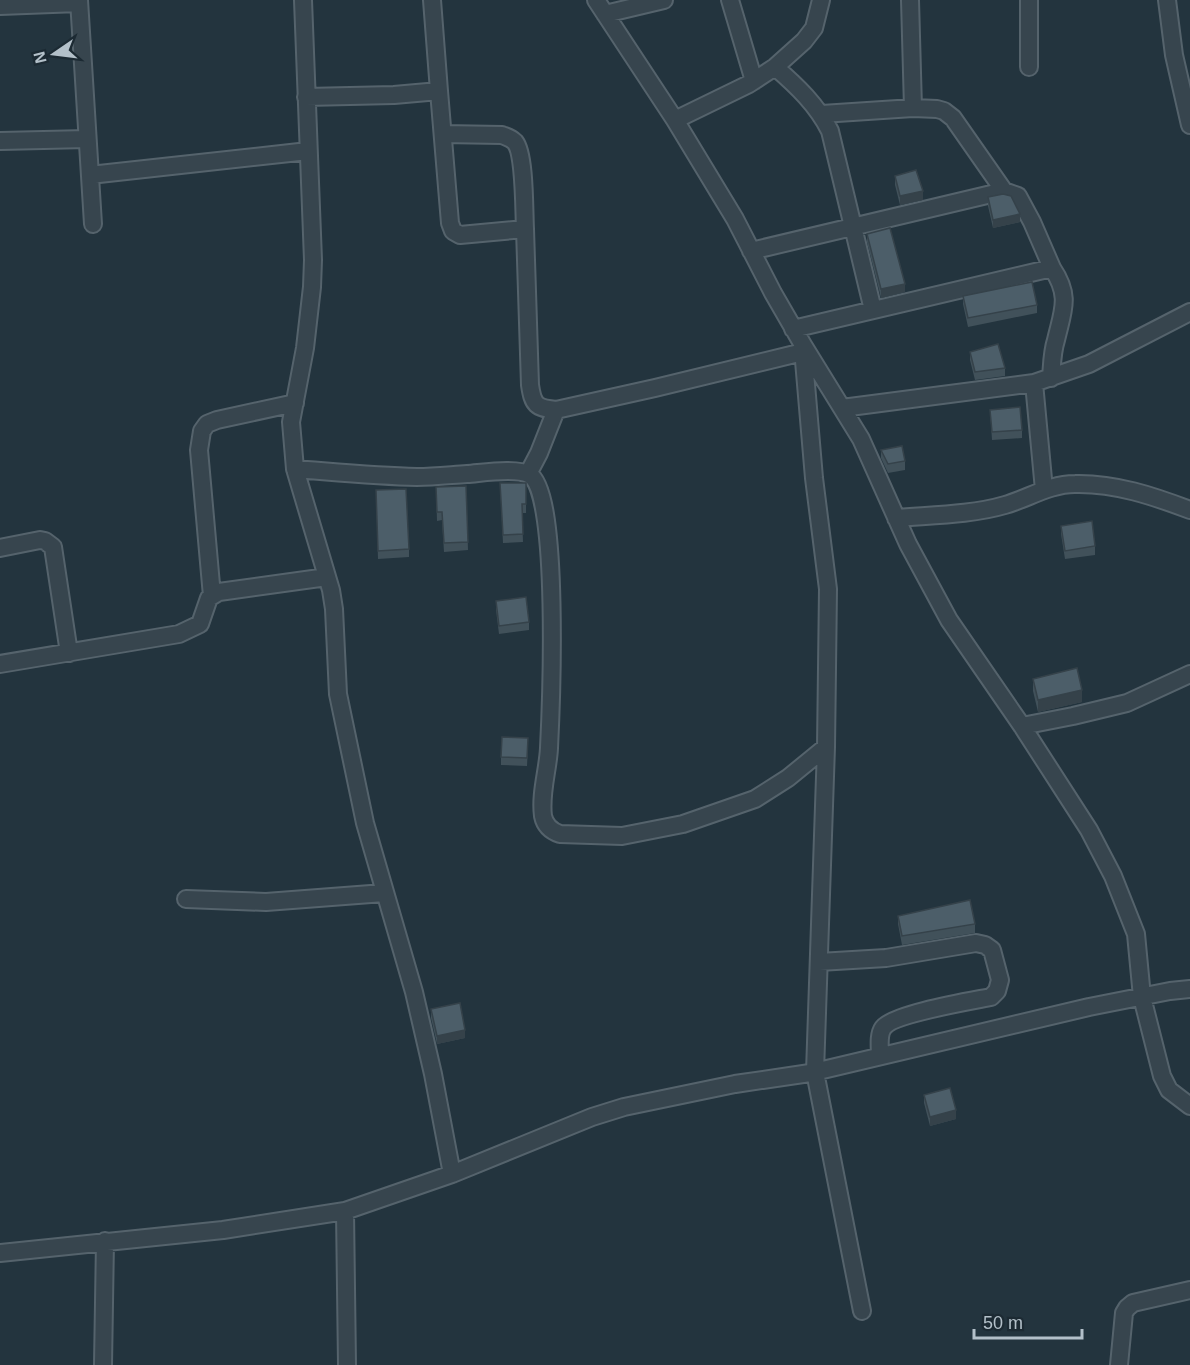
<svg xmlns="http://www.w3.org/2000/svg" width="1190" height="1365" font-family="Helvetica,sans-serif">
<style>
.lines{fill:none;stroke-linecap:round;stroke-linejoin:round}
.minor-casing{stroke:#55636c;stroke-width:20}
.minor{stroke:#37454e;stroke-width:16}
.wall{fill:#41515a}
.shaded-wall{fill:#35424a}
.building{fill:#4c5e69;stroke:#35424a;stroke-width:1.5}
</style>
<rect width="100%" height="100%" fill="#23343e"/>
<g class="lines">
<g class="minor-casing">
<path id="minor" d="M 79,0 L 93,224
M 303,0 L 313,260 L 312,287 L 305,348 L 291,422 L 295,469 L 331,590 L 334,609 L 338,694 L 365,823 L 414,992 L 433,1074 L 452,1174
M 432,0 L 439,91
M 596,0 L 675,120 L 735,219 L 773,293 L 803,345 L 861,439 L 908,544 L 949,620 L 1022,726 L 1089,830 L 1113,876 L 1136,934 L 1142,997 L 1162,1076 L 1169,1090 L 1190,1106
M 730,0 L 754,81
M 910,0 L 913,108
M 1029,0 L 1029,67
M 1167,0 L 1174,55 L 1190,125
M 0,6 L 79,3
M 605,14 L 664,0
M 775,67 C 797,86 817,105 830,131 L 873,310
M 306,97 L 394,95 L 439,91 L 450,223 L 453,231 L 460,235 L 525,229 L 530,385 C 533,405 536,408 556,410 L 655,388 L 803,352
M 822,114 L 913,108 L 937,109 L 944,111 L 953,118 L 1004,191
M 675,120 L 749,84 L 775,67 L 804,41 L 814,28 L 821,0
M 443,134 L 502,135 C 507,137 511,138 515,142 C 525,154 524,211 525,229
M 0,141 L 87,139
M 90,175 L 308,151
M 751,251 L 1004,191 L 1018,196 L 1032,222 L 1052,268
M 793,329 L 1052,268 C 1071,296 1063,310 1056,340 C 1052,352 1052,366 1051,378
M 803,349 L 814,478 L 828,589 L 826,747 L 815,1072 L 862,1311
M 1034,383 L 1044,490
M 842,408 L 1034,383 L 1089,364 L 1190,312
M 295,469 C 335,472 376,476 417,477 C 434,477 451,475 467,474 C 482,473 517,467 530,475 C 560,494 551,708 549,748 C 548,770 540,793 543,816 C 545,826 551,831 560,834 L 622,836 L 683,824 L 755,799 L 788,778 L 826,747
M 528,474 L 539,453 L 556,410
M 896,518 C 932,515 971,515 1005,505 C 1029,498 1050,484 1075,484 C 1115,483 1153,496 1190,510
M 0,548 L 40,540 L 45,541 L 53,547 L 69,653
M 212,596 L 199,450 L 202,431 L 207,424 L 217,420 L 295,403
M 0,664 L 179,634 L 200,624 L 209,598 L 219,592 L 327,577
M 1022,726 L 1073,716 L 1127,703 L 1190,674
M 186,899 L 266,902 L 384,893
M 819,962 L 886,958 L 976,943 L 985,945 L 992,950 L 1000,980 L 997,991 L 991,997 C 971,1001 892,1014 883,1028 C 878,1035 880,1048 880,1056
M 345,1211 L 347,1365
M 0,1253 L 223,1230 L 345,1211 L 452,1174 L 592,1117 L 624,1107 L 735,1084 L 810,1073 L 1089,1007 L 1170,991 L 1190,989
M 103,1365 L 105,1241
M 1119,1365 L 1124,1313 L 1127,1308 L 1133,1303 L 1190,1290"/>
</g>
<use href="#minor" class="minor"/>
</g>
<path class="wall" d="M 895,176 L 923,200 L 900,205 L 895,185 Z
M 988,197 L 1020,222 L 993,228 L 988,206 Z
M 867,234 L 905,292 L 881,298 L 867,242 Z
M 963,296 L 1037,305 L 1037,313 L 968,327 L 963,304 Z
M 970,352 L 1005,368 L 1005,376 L 975,380 L 970,360 Z
M 990,410 L 1022,430 L 1022,438 L 992,440 Z
M 881,450 L 905,461 L 905,470 L 888,473 L 881,458 Z
M 500,483 L 526,483 L 526,513 L 522,513 L 523,542 L 503,543 Z
M 466,486 L 468,550 L 444,552 L 442,520 L 437,521 L 436,487 Z
M 376,490 L 409,549 L 409,557 L 378,559 Z
M 1061,526 L 1095,546 L 1095,555 L 1065,559 L 1061,534 Z
M 496,601 L 529,622 L 529,630 L 499,634 L 496,610 Z
M 1033,679 L 1082,702 L 1038,712 L 1033,691 Z
M 528,747 L 527,766 L 501,765 L 501,757 Z
M 898,916 L 975,924 L 975,933 L 902,945 L 898,924 Z
M 431,1009 L 465,1038 L 437,1044 L 431,1018 Z
M 924,1095 L 956,1119 L 930,1126 L 924,1103 Z"/>
<path class="shaded-wall" d="M 923,191 L 923,200 L 900,205 L 900,196 Z
M 1020,214 L 1020,222 L 993,228 L 993,220 Z
M 905,284 L 905,292 L 881,298 L 881,289 Z
M 1082,690 L 1082,702 L 1038,712 L 1038,700 Z
M 465,1030 L 465,1038 L 437,1044 L 437,1036 Z
M 956,1110 L 956,1119 L 930,1126 L 930,1117 Z"/>
<path class="building" d="M 916,170 L 923,191 L 900,196 L 895,176 Z
M 1003,194 L 1011,196 L 1020,214 L 993,220 L 988,197 Z
M 890,228 L 905,284 L 881,289 L 867,234 Z
M 1032,282 L 1037,305 L 968,318 L 963,296 Z
M 998,344 L 1005,368 L 975,372 L 970,352 Z
M 1020,407 L 1022,430 L 992,432 L 990,410 Z
M 902,446 L 905,461 L 888,464 L 881,450 Z
M 500,483 L 526,483 L 526,504 L 522,504 L 523,534 L 503,535 Z
M 466,486 L 468,542 L 444,543 L 442,512 L 437,512 L 436,487 Z
M 406,489 L 409,549 L 378,551 L 376,490 Z
M 1092,521 L 1095,546 L 1065,551 L 1061,526 Z
M 526,597 L 529,622 L 499,626 L 496,601 Z
M 1077,668 L 1082,690 L 1038,700 L 1033,679 Z
M 502,737 L 528,738 L 527,758 L 501,757 Z
M 970,900 L 975,924 L 902,936 L 898,916 Z
M 460,1003 L 465,1030 L 437,1036 L 431,1009 Z
M 950,1088 L 956,1110 L 930,1117 L 924,1095 Z"/>
<g transform="translate(54 54) rotate(256)" stroke="#1c2a33" stroke-width="4.5" paint-order="stroke">
<path d="M0-4.5L10 22L0 15L-10 22Z" fill="#b3c0c9"/>
<text y="-9" font-size="16" font-weight="bold" text-anchor="middle" fill="#b3c0c9">N</text>
</g>
<path d="M974 1329v9h108v-9" fill="none" stroke="#b3c0c9" stroke-width="3"/>
<text x="983" y="1329" font-size="18" fill="#b3c0c9" stroke="#1c2a33" stroke-width="4.5" paint-order="stroke">50 m</text>
</svg>
